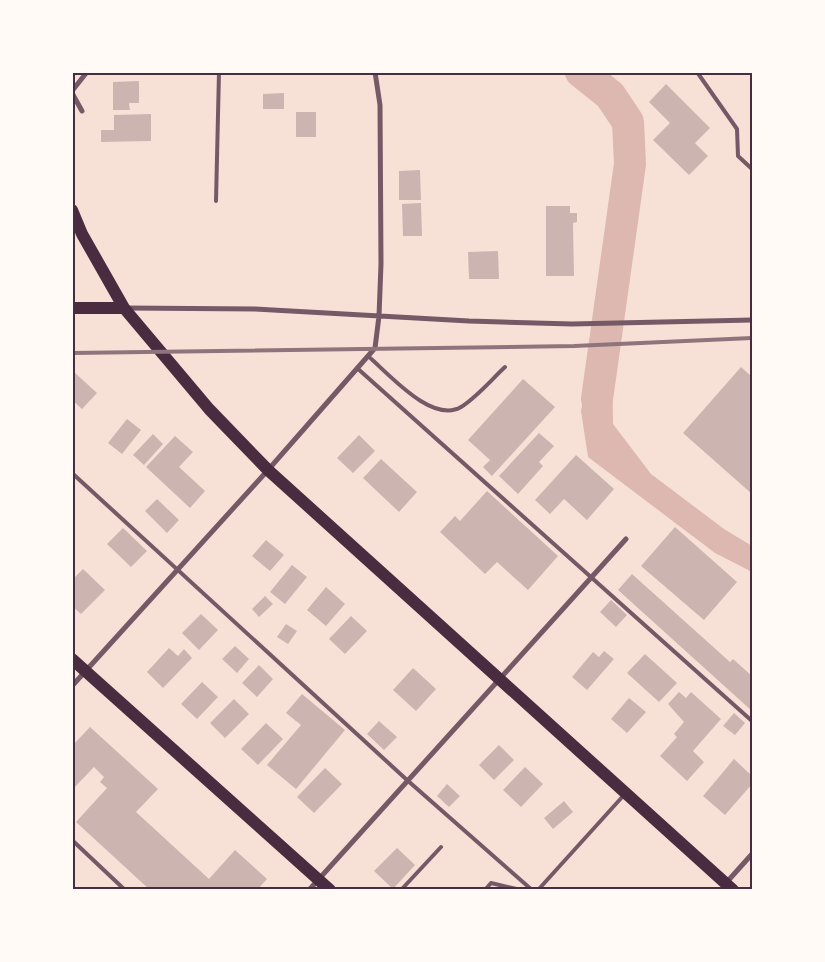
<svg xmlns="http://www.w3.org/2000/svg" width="825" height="962" font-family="'PT Sans Narrow',sans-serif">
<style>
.water{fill:#dcb8b0}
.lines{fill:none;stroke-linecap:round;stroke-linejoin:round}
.river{stroke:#dcb8b0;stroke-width:32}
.building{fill:#ccb4b1}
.service{stroke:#755966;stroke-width:4}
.minor{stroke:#755966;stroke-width:5}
.primary{stroke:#4a2c40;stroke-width:12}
.rail{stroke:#8f747c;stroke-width:4}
.neatline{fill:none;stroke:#4a2c40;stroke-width:2}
</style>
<rect width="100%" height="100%" fill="#f7e1d7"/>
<path class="water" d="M 591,355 L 612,357 L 613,424 L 651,474 L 724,529 L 752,546 L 752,572 L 715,553 L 588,457 L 581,411 Z"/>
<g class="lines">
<path class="river" d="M 581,72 L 610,95 L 628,122 L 630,164 L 597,399"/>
</g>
<path class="building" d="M 139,81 L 139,103 L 129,103 L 130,110 L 113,110 L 113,82 Z
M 666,84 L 710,128 L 695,143 L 708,156 L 689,175 L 653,140 L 670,123 L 649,102 Z
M 284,93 L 284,109 L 263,109 L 263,94 Z
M 296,112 L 316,112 L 316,137 L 296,137 Z
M 151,114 L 151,141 L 101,142 L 101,130 L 114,130 L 114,115 Z
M 420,170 L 421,200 L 399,200 L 399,171 Z
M 421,203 L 422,236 L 403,236 L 402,204 Z
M 546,206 L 570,206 L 570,213 L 577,213 L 577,222 L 573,223 L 574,276 L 546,276 Z
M 498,251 L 499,279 L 469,279 L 468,252 Z
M 741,367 L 752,377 L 752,494 L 683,433 Z
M 74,372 L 97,393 L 82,409 L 72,400 Z
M 523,379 L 555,407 L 492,476 L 483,467 L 490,460 L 468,440 Z
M 127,419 L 141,430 L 122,454 L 108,443 Z
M 539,433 L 554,446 L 539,462 L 543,466 L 518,494 L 499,476 Z
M 153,434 L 163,444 L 144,465 L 133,455 Z
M 359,435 L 375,451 L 353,473 L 337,458 Z
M 175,436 L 193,452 L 179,467 L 205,491 L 190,508 L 146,467 Z
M 576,455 L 614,489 L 587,520 L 564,499 L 550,514 L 535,500 Z
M 381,459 L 417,492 L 399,512 L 363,478 Z
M 487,491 L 558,556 L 528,590 L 497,562 L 485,574 L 440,532 L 455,516 L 460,521 Z
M 157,499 L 179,520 L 167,533 L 145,511 Z
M 675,527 L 737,582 L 704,620 L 641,566 Z
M 123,528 L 147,551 L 131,567 L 107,544 Z
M 266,540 L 284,555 L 270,571 L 252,556 Z
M 292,565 L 307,577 L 285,604 L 270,592 Z
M 83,569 L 105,590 L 81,614 L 72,606 L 72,580 Z
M 632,574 L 730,662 L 733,659 L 752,676 L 752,711 L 618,590 Z
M 326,587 L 345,604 L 326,626 L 307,610 Z
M 265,596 L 273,604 L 259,617 L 252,609 Z
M 611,600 L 627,615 L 616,627 L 600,612 Z
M 201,614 L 218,630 L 199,650 L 182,633 Z
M 351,616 L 367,631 L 345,654 L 329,639 Z
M 286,624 L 297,631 L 288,644 L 277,637 Z
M 235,646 L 249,659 L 237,673 L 222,659 Z
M 169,648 L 178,656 L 184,649 L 192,658 L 163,688 L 147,672 Z
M 604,651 L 614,659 L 587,690 L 572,677 L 593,652 L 599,657 Z
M 645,654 L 677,683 L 659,702 L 627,673 Z
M 259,665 L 273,679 L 257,697 L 242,683 Z
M 413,668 L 436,689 L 416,711 L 393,690 Z
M 202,682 L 218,697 L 197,719 L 181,704 Z
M 679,692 L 686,698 L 691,692 L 721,719 L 693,751 L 704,762 L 687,781 L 660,756 L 677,737 L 674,734 L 684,722 L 668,704 Z
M 302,694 L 345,730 L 296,789 L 267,765 L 301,725 L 286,713 Z
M 629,698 L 646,712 L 627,733 L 611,719 Z
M 234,699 L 249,714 L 225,738 L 210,723 Z
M 734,713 L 745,723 L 735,735 L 723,726 Z
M 379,721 L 397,737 L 384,750 L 367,734 Z
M 266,723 L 283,739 L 258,765 L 241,749 Z
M 90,727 L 158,789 L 136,812 L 209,879 L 235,850 L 267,879 L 257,890 L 150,890 L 76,822 L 107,788 L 100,782 L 104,777 L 94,767 L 72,790 L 72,746 Z
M 499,745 L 514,760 L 494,780 L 479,765 Z
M 734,759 L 752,776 L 752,784 L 725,815 L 703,796 Z
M 525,767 L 543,784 L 521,807 L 503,790 Z
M 325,768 L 342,784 L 314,813 L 297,797 Z
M 447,784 L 460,796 L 449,807 L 437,796 Z
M 564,801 L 573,812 L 553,829 L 544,818 Z
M 397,848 L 415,865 L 393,889 L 374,871 Z"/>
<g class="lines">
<path class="service" d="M 697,72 L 737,129 L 738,156 L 752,169
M 216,201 L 219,72
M 368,356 C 389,374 432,424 461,407 C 477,397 491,380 505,367
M 357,368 L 752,721
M 72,473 L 407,780 L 532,890
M 72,840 L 125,890
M 401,890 L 441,847
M 485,890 L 491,883 L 521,890
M 538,890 L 624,795"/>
<path class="minor" d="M 72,91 L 87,72
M 72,93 L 82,111
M 126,308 L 255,309 L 469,321 L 572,324 L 752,320
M 72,686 L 268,470 L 375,348 L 379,316 L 381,264 L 380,105 L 375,72
M 726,883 L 752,854
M 309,890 L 626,539"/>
<path class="primary" d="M 72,210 L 82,234 L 124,308 L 209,409 L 268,470 L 733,890
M 72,308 L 124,308
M 72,659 L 330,890"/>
<path class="rail" d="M 72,353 L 574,346 L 752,338"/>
</g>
<rect width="825" height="962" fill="none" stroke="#fffaf5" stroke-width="148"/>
<rect x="74" y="74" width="677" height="814" class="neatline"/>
</svg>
